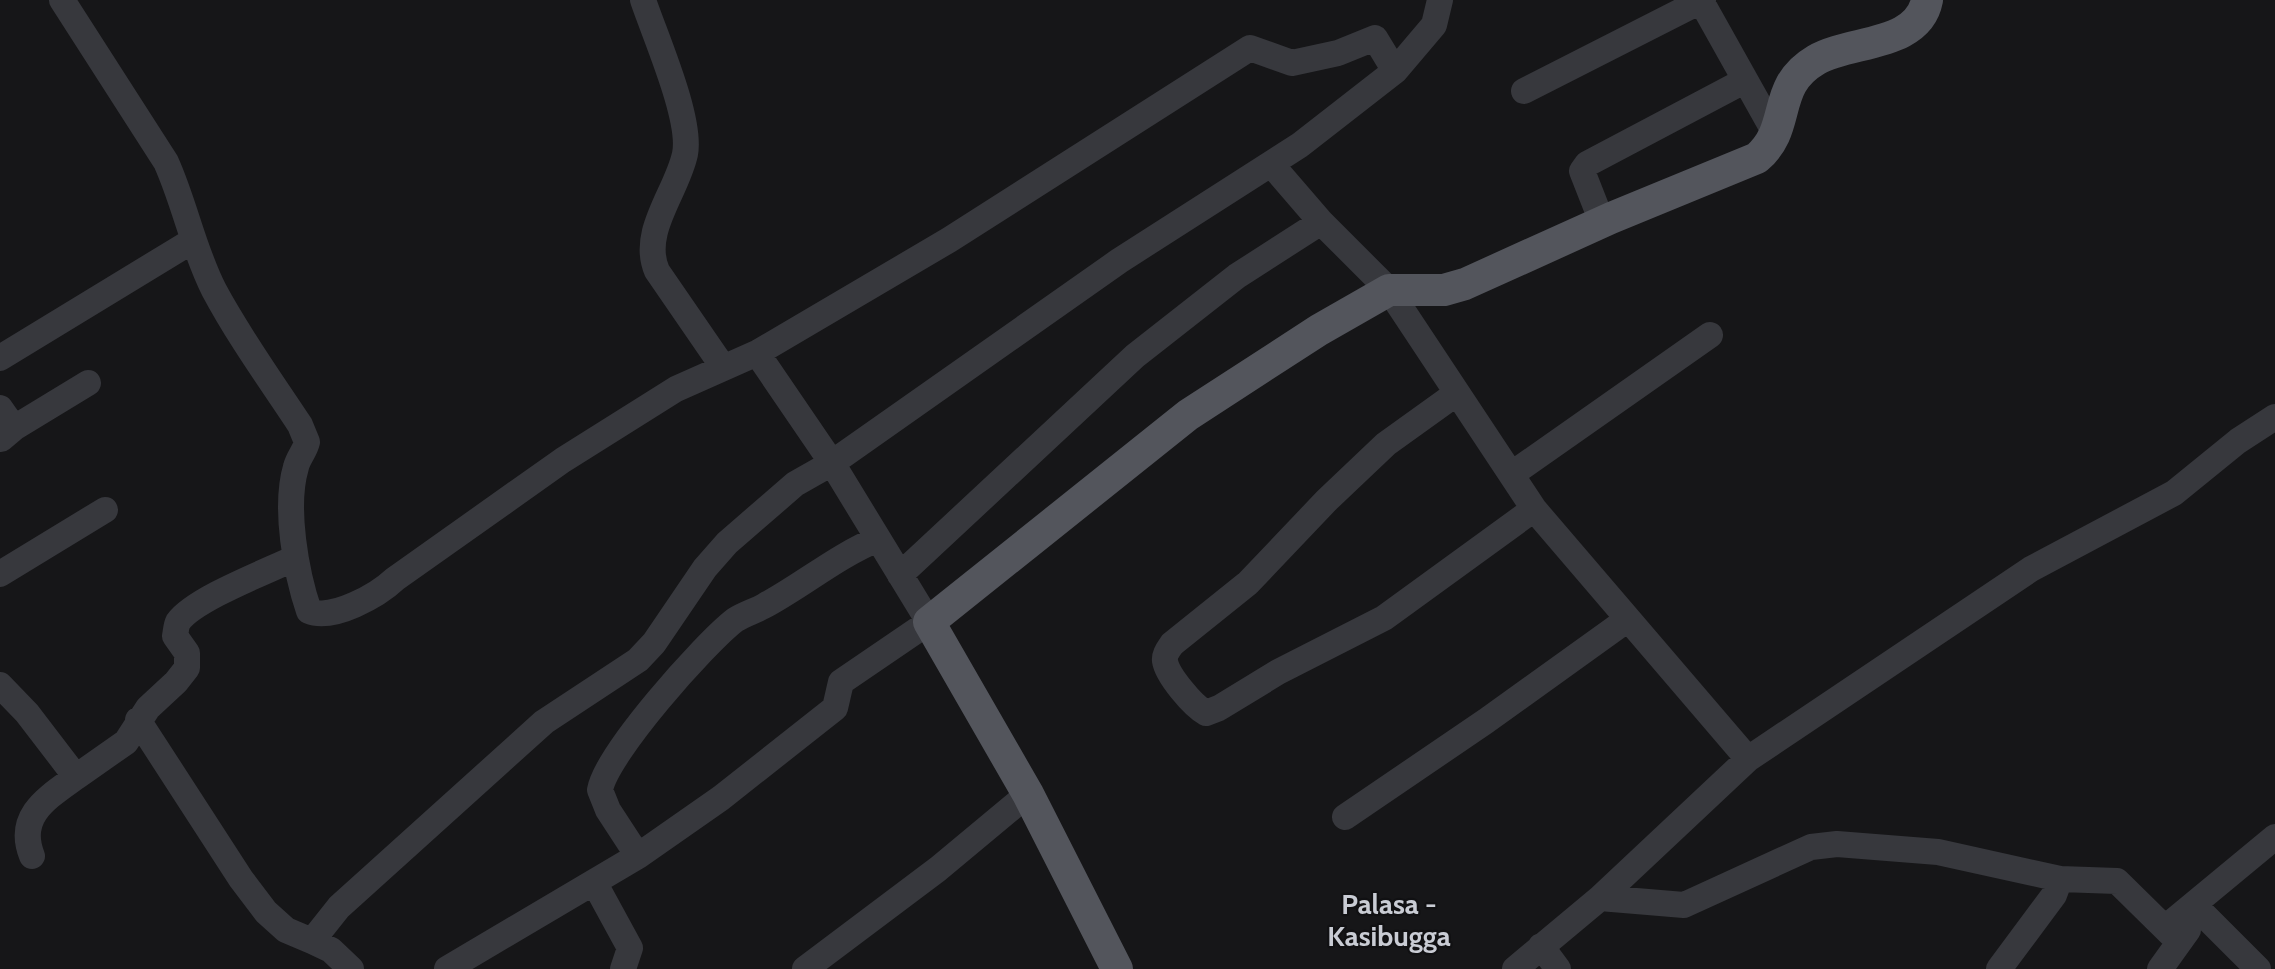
<svg xmlns="http://www.w3.org/2000/svg" width="2275" height="969" font-family="Cabin,sans-serif">
<style>
.lines{fill:none;stroke-linecap:round;stroke-linejoin:round}
.minor{stroke:#37383d;stroke-width:26}
.major{stroke:#53555c;stroke-width:32}
.labels{text-anchor:middle;stroke-width:4.5;stroke-linejoin:round;paint-order:stroke}
.district-label{font-size:28px;font-weight:bold;fill:#c9ccd4;stroke:#111113}
</style>
<rect width="100%" height="100%" fill="#161618"/>
<g class="lines">
<path class="minor" d="M 62,0 L 166,162 C 185,204 193,249 214,290 C 239,337 271,381 300,425 L 307,442 C 305,451 298,458 296,467 C 284,507 296,573 309,611 C 333,621 378,595 395,579 L 563,460 L 676,389 L 757,353 L 949,240 L 1250,48 L 1292,63 L 1338,53 L 1375,38 L 1395,71
M 643,0 C 655,36 692,119 685,154 C 677,192 640,232 657,271 L 723,367
M 1701,1 L 1776,135
M 1524,91 L 1703,0
M 1271,164 L 1321,222 L 1389,290 L 1534,509 L 1748,759
M 1602,222 L 1582,171 L 1587,164 L 1744,81
M 0,358 L 192,241
M 1457,393 L 1386,444 L 1326,501 L 1248,583 L 1172,644 C 1169,649 1164,654 1165,661 C 1167,675 1193,706 1206,713 L 1219,708 L 1278,672 L 1384,618 L 1534,509
M 0,408 L 14,428 L 1,439
M 14,428 L 88,383
M 1512,474 L 1710,335
M 0,574 L 105,510
M 900,575 L 1135,356 L 1237,276 L 1321,222
M 0,685 L 27,713 L 76,777 L 126,742 L 148,708 L 176,682 L 187,668 L 187,653 L 175,636 C 176,631 176,626 178,622 C 194,599 268,571 295,558
M 138,720 L 241,879 L 266,912 L 286,930 L 312,941
M 1345,817 L 1486,721 L 1628,619
M 32,856 C 16,816 47,798 76,777
M 638,856 L 608,810 L 600,790 C 606,754 704,644 735,620 C 744,614 755,611 764,606 C 803,585 837,556 878,539
M 594,882 L 630,948 L 623,969
M 1600,898 L 1684,905 L 1811,847 L 1837,844 L 1938,852 L 2060,879 L 2117,881 L 2178,941
M 2203,914 L 2258,969
M 2165,928 L 2275,837
M 1541,946 L 1558,969
M 351,969 L 331,950 L 312,941 L 339,907 L 544,722 L 638,660 L 654,643 L 705,568 L 727,543 L 795,484 L 832,463 L 1119,261 L 1300,145 L 1395,71 L 1434,25 L 1440,0
M 447,969 L 638,856 L 721,798 L 835,708 L 841,682 L 929,622 L 832,463 L 757,353
M 805,969 L 938,869 L 1028,794
M 1515,969 L 1600,898 L 1748,759 L 2031,569 L 2174,493 L 2238,441 L 2275,417
M 1999,969 L 2054,895 L 2060,879
M 2160,969 L 2188,930"/>
<path class="major" d="M 1117,969 L 1028,794 L 929,622 L 1188,415 L 1319,330 L 1389,290 L 1444,290 L 1465,284 L 1611,218 L 1757,158 C 1793,127 1770,87 1816,60 C 1850,40 1918,47 1927,0"/>
</g>
<g class="labels">
<g class="district-label">
<text x="1389" y="914">Palasa -<tspan x="1389" dy="32">Kasibugga</tspan></text>
</g>
</g>
</svg>
